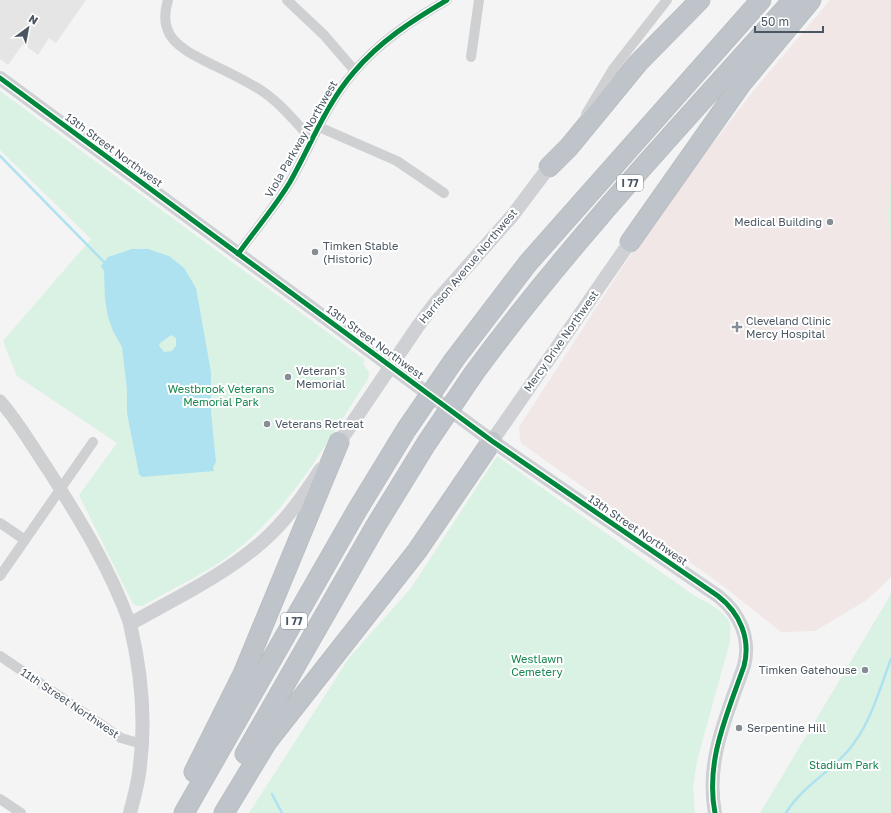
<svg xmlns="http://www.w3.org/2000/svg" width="891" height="813" font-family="'Golos Text',sans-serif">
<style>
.education{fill:#e6e5e6}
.medical{fill:#f1e7e6}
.green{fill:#d9f2e3}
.water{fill:#aee2f0;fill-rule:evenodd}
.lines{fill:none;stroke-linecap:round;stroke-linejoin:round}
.stream{stroke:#aee2f0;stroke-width:2.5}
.motorway-casing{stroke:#b9bec3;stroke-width:21}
.minor{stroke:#ced0d2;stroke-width:10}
.tertiary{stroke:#ced0d2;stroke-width:13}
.secondary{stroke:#ced0d4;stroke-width:14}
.motorway{stroke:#bec4c9;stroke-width:19}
.motorway-bridge-casing{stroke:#b9bec3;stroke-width:21;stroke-linecap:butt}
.motorway-bridge{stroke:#bec4c9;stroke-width:19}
.cycleway-casing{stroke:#fff;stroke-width:8}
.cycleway{stroke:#00873e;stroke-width:5}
.poi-dot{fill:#868d94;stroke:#fff;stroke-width:1.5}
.labels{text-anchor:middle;stroke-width:4;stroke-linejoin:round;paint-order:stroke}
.shield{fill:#fff;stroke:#808990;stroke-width:1}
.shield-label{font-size:10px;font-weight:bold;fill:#4a5661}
.street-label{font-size:11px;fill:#4a5661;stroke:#fff}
.poi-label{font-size:11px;fill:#4a5661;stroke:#fff;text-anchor:start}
.park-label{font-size:11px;fill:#17864f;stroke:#fff}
</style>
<rect width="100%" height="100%" fill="#f4f4f4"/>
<path class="education" d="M 0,0 L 86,0 L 56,43 L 49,38 L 38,55 L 23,44 L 8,65 L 0,59 Z"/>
<path class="medical" d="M 830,0 L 891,0 L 891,577 L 867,600 L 815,631 L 781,632 L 718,582 L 522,444 L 520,440 L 519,427 L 623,266 L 670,199 L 754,90 Z"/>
<path class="green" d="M 0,91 L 365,360 L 363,364 L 369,372 L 368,379 C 328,440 292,507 234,552 C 206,574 173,588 142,606 L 136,606 L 132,602 L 79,495 L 117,443 L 17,376 L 3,341 L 91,239 L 0,150 Z
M 891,177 L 891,243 L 888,215 Z
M 497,456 L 692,594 C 703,601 726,610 730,624 C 731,630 730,635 730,641 L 697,761 L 693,788 L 695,813 L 249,813 L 349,658 L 411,588 Z
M 891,594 L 891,813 L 760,813 Z"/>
<path class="water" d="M 132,249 L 148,249 L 169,256 L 184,268 L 196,288 L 211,372 L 211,412 L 216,462 L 213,467 L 214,471 L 142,477 L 139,474 L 127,413 L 127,390 L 122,347 L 113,331 L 108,317 L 105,299 L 104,271 L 101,266 L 108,257 ZM 171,335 L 176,338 L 176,346 L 172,351 L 164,352 L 160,347 L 159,344 Z"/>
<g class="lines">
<path class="stream" d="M 0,156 L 104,262
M 272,794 L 282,813
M 786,813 C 801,788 827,774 846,753 C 870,727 879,690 891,659"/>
<g class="motorway-casing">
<path id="motorway" d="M 549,167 L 569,147 L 638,63 L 700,0
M 630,242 L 742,83 L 811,0
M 454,360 L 528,263 L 761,0
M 474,373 C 571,241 684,122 793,0
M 245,754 L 375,527 L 426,444
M 194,772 L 243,674 L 339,442
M 184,813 L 356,512 L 406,430
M 224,813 L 267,742 L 417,551 L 492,441"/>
</g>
<path class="minor" d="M 168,0 C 156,39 184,50 213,65 C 228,72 244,80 259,89 C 280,102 295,122 312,140
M 287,0 L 324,35 L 355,71
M 471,57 L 479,0
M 586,114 L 613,69 L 667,0
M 319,127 L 397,161 L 444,193
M 238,254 C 255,230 275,207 290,182 C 311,145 326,104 354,72 C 380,41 413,20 447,0
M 0,523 L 25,540
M 0,576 L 93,442
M 0,656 L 121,738 L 142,744
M 0,799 L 21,813"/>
<path class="tertiary" d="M 0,401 C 18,421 32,446 47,468 C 79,518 110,568 130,624"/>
<path class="secondary" d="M 0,78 L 492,441 L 718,596 C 740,613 751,639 744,666 C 727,715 705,761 715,813
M 492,441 L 630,242
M 334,450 L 418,326 L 436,302 L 512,216 L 549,167
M 130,813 C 134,797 139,781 140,765 C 146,718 141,670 130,624 C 174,599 223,576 262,542 C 286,521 304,495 321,469"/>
<use href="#motorway" class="motorway"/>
<g class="motorway-bridge-casing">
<path id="motorway-bridge" d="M 406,430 L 454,360
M 426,444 L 474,373"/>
</g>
<use href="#motorway-bridge" class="motorway-bridge"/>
<g class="cycleway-casing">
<path id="cycleway" d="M 0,78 L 492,441 L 718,596 C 740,613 751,639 744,666 C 727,715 705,761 715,813
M 238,254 C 255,230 275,207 290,182 C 311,145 326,104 354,72 C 380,41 413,20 447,0"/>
</g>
<use href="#cycleway" class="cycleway"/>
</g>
<g class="poi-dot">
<circle cx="830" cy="222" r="4"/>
<circle cx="315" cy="252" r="4"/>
<path d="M735 321h4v4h4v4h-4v4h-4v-4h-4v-4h4z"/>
<circle cx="288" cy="377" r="4"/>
<circle cx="267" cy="424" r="4"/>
<circle cx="865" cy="670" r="4"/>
<circle cx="739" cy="728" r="4"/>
</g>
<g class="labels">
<g class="shield">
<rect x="617" y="175" width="26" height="16" rx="3"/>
<rect x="281" y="613" width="26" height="16" rx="3"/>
</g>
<g class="shield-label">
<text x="630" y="187">I 77</text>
<text x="294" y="625">I 77</text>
</g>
<g class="street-label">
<text transform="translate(301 139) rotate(-60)" y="4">Viola Parkway Northwest</text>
<text transform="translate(114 150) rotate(36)" y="4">13th Street Northwest</text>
<text transform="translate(468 266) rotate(-50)" y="4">Harrison Avenue Northwest</text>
<text transform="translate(561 341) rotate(-55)" y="4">Mercy Drive Northwest</text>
<text transform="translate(375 342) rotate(36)" y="4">13th Street Northwest</text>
<text transform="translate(638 530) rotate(34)" y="4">13th Street Northwest</text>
<text transform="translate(70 703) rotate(34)" y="4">11th Street Northwest</text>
</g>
<g class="poi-label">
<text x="822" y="226" text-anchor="end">Medical Building</text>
<text x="323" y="250">Timken Stable<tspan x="323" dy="13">(Historic)</tspan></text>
<text x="746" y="325">Cleveland Clinic<tspan x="746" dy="13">Mercy Hospital</tspan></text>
<text x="296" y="375">Veteran's<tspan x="296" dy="13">Memorial</tspan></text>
<text x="275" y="428">Veterans Retreat</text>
<text x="857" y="674" text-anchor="end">Timken Gatehouse</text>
<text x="747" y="732">Serpentine Hill</text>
</g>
<g class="park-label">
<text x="221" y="393">Westbrook Veterans<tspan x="221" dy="13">Memorial Park</tspan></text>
<text x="537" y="663">Westlawn<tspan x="537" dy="13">Cemetery</tspan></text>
<text x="844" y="769">Stadium Park</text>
</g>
</g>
<g transform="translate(28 28) rotate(32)" stroke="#ffffff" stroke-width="3" paint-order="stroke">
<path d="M0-3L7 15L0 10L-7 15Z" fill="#4a5661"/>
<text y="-6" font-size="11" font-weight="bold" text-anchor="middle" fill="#4a5661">N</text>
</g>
<path d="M755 26v6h68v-6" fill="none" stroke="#4a5661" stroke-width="2"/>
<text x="761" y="26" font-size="12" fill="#4a5661" stroke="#ffffff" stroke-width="3" paint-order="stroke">50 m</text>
</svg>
